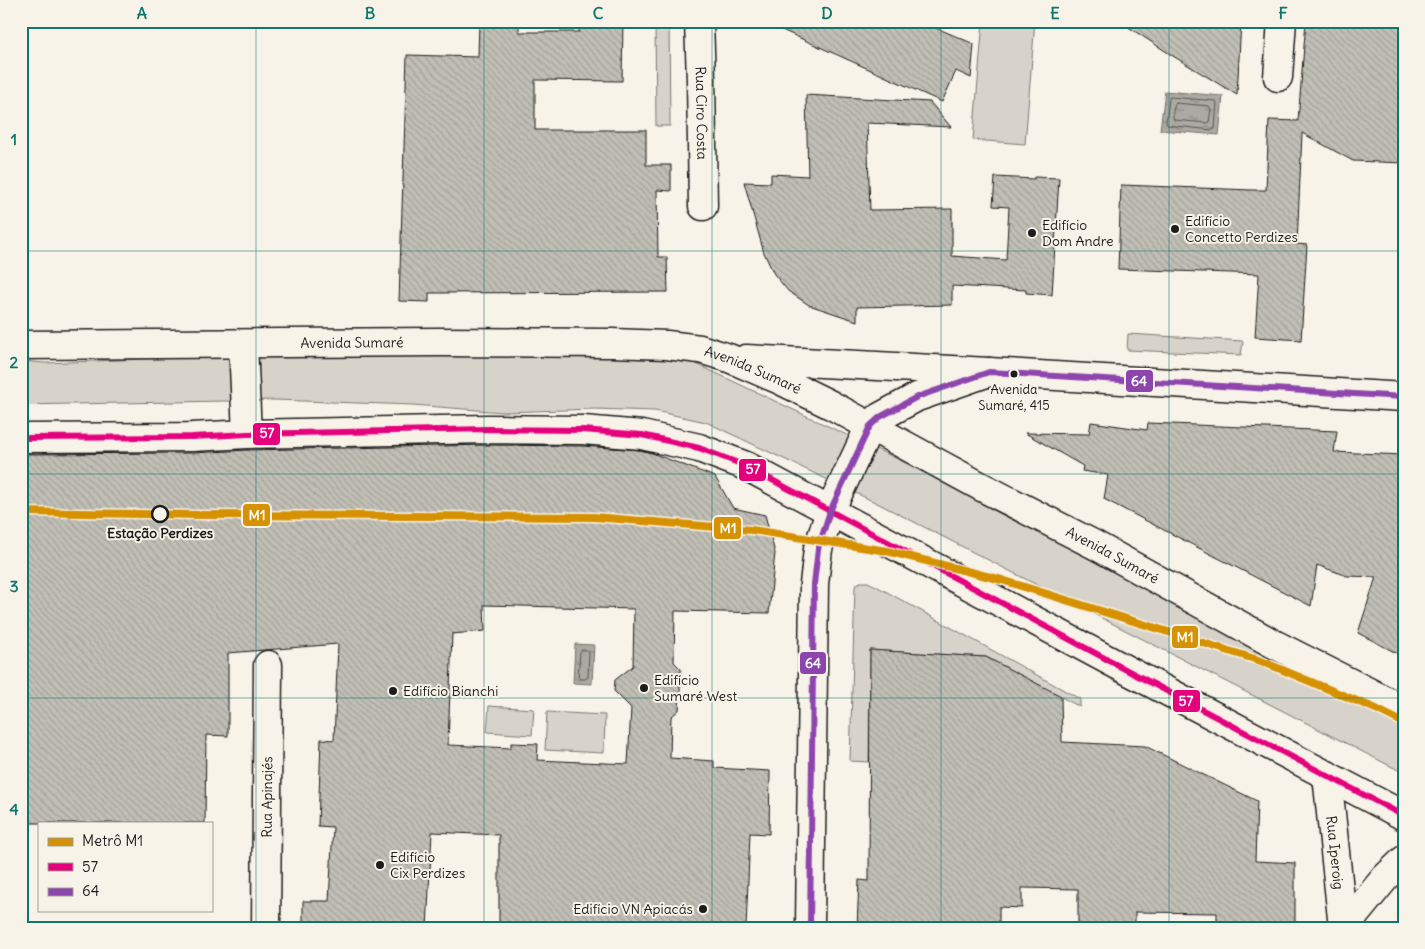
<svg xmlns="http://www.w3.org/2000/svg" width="1425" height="949" font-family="Delius,sans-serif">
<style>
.green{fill:#d7d3cb;stroke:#7a7874}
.water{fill:url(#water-ripples);stroke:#72716c}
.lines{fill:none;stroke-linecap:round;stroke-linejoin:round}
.shore{stroke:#565452;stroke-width:1}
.building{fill:url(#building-back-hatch);stroke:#1c1c1c;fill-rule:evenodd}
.street-casing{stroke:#1c1c1c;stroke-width:31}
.secondary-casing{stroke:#1c1c1c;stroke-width:31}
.primary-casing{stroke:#1c1c1c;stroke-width:31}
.street{stroke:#f7f3e8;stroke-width:28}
.secondary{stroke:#f7f3e8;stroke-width:28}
.primary{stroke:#f7f3e8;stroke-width:28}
.bus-1-casing{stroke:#f7f3e8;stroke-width:10}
.bus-2-casing{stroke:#f7f3e8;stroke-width:10}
.bus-1{stroke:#e5007d;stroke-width:6}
.bus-2{stroke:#8e44ad;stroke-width:6}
.metro-1-casing{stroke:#f7f3e8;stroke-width:11}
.metro-1{stroke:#d69104;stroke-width:8}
.grid{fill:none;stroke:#0f766e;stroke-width:1;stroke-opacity:0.55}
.poi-dot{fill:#1c1c1c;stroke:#f7f3e8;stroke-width:2}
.stop-dot{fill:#f7f3e8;stroke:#1c1c1c;stroke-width:2.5}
.labels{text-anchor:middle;stroke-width:4;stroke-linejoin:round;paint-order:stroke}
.bus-label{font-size:13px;fill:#1c1c1c;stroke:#f7f3e8}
.street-label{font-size:14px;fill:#1c1c1c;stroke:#f7f3e8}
.poi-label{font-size:14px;fill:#1c1c1c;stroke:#f7f3e8;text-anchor:start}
.stop-label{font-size:14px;font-weight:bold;fill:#1c1c1c;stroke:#f7f3e8}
.line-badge{stroke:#f7f3e8;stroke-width:2}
.badge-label{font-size:14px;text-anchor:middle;font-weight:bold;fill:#fff}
.neatline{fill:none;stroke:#0f766e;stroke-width:2}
.grid-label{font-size:16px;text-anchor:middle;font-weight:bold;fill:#0f766e}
</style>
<defs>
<pattern id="water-ripples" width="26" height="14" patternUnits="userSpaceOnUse" patternTransform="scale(1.25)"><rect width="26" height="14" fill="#aca9a2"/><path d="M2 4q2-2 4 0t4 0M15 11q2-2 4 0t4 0" fill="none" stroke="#8b8983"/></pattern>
<pattern id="building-back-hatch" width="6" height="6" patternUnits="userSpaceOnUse" patternTransform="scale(1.25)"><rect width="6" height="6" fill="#c0beb5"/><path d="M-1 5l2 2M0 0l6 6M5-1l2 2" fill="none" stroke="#a4a39b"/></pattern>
</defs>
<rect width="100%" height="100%" fill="#f7f3e8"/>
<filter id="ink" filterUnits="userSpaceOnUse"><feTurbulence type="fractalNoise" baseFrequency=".02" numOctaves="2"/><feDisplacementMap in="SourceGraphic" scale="10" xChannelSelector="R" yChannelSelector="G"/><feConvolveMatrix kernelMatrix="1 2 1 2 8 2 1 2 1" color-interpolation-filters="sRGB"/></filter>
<g filter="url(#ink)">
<path class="green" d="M 655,21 L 669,21 L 670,126 L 656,126 Z
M 983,21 L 1035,21 L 1025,144 L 973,140 Z
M 1128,334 L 1243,341 L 1241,355 L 1127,350 Z
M 268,354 L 684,358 L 908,464 L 997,512 L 1243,637 L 1404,726 L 1404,773 L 881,505 L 706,422 L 655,411 L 595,409 L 503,412 L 413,405 L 275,400 L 21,405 L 21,361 L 45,363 Z
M 860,582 L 868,582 L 878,587 L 1080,699 L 1080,707 L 986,657 L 870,650 L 869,762 L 850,761 L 855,586 Z
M 489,706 L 534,709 L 532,735 L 487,732 Z
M 547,712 L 605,715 L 604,753 L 545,750 Z"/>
<path class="water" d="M 1165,91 L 1223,96 L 1219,135 L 1160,130 Z
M 575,644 L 594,645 L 592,684 L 573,683 Z"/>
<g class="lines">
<path class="shore" d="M 1170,97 L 1216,101 L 1217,103 L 1215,129 L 1212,130 L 1167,125 L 1166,123 L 1169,99 Z
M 1176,103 L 1209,106 L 1211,109 L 1209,122 L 1207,123 L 1174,120 C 1172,116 1173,107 1176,103 Z
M 582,650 L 587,650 L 589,652 L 588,677 L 585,679 L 580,679 L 578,677 L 580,652 Z"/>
</g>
<path class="building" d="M 479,21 L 519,21 L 519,32 L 579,32 L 579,21 L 623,21 L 622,81 L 535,80 L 535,130 L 646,130 L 646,165 L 671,165 L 671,191 L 657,190 L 658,257 L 667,257 L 668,292 L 429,293 L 429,302 L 399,301 L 407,55 L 478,57 Z
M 762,21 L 920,21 L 974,44 L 971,78 L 956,71 L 942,102 Z
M 1119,21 L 1241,21 L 1237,95 L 1173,56 Z
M 1306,21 L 1404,21 L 1404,163 L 1353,161 L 1302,133 L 1297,244 L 1307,245 L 1301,340 L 1255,337 L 1259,274 L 1118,269 L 1121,185 L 1252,190 L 1266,190 L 1269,120 L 1298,121 Z
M 806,95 L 930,102 L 951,127 L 867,123 L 870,210 L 952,209 L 952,256 L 1006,260 L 1009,207 L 993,206 L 995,177 L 1034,179 L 1034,177 L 1059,178 L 1052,295 L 1026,293 L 1026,290 L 952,286 L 952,305 L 857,307 L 857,321 L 809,305 L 788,291 L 774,274 L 764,253 L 744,182 L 771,183 L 771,174 L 808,176 Z
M 1091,422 L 1147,430 L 1148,423 L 1337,431 L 1334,452 L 1404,455 L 1404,657 L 1358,633 L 1376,577 L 1347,576 L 1317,565 L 1311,606 L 1104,499 L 1108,475 L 1082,471 L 1083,466 L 1025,433 L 1089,434 Z
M 488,445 L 582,446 L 640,450 L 652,453 L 715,477 L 733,508 L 765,515 L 775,553 L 769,613 L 675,611 L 674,662 L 681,669 L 679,710 L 671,717 L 670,758 L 714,761 L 714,768 L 770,771 L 769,834 L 750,833 L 746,928 L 499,928 L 499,835 L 432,832 L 427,928 L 303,928 L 303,901 L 329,901 L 333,827 L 318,826 L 321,739 L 334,740 L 338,644 L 228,653 L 228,736 L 206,735 L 205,823 L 21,823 L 21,454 L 192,453 L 248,450 ZM 484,605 L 634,609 L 633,666 L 615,680 L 614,691 L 631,708 L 628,764 L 537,760 L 538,744 L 511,743 L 511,748 L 448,745 L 452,634 L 485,631 Z
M 870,650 L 986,657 L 1061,696 L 1062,742 L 1145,746 L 1257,801 L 1255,861 L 1295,863 L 1295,928 L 1253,928 L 1254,926 L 1217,922 L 1217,913 L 1135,912 L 1135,928 L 1078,928 L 1078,889 L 1022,888 L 1022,908 L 999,907 L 999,928 L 857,928 L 859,880 L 869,881 Z"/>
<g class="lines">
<g class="street-casing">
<g id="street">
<path id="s1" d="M 699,21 L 701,80 L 703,206"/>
<path d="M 1278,77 L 1282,21"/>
<path id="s2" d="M 1327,775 L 1343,928"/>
<path id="s3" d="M 266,928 L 268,665"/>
<path d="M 810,928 L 814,584 L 818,549 L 830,511 L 870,426 L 880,417 L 917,397 L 989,372 L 1404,397"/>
<path d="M 1344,928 L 1385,878 L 1404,860"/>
</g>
</g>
<g class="secondary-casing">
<path id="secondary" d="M 243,344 L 247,434"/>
</g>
<g class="primary-casing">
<g id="primary">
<path id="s4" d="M 21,345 L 439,342 L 612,343 L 667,345 L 700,349 L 729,358 L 780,380 L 831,405 L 980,486 L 1095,545 L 1272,643 L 1404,710"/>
<path d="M 746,359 L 989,372"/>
<path d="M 21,438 L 192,437 L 247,434 L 488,429 L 583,430 L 642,435 L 699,448 L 746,466 L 1123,668 L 1404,816"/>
</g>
</g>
<use href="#street" class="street"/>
<use href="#secondary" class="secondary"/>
<use href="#primary" class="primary"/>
<g class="bus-1-casing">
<path id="bus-1" d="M 21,438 L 192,437 L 247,434 L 488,429 L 583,430 L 642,435 L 699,448 L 746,466 L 1123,668 L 1404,816"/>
</g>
<g class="bus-2-casing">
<path id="bus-2" d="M 810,928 L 814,584 L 818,549 L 830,511 L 870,426 L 880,417 L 917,397 L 989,372 L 1404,397"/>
</g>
<use href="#bus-1" class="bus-1"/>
<use href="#bus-2" class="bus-2"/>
<g class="metro-1-casing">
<path id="metro-1" d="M 21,512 L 199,515 L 594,517 L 752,530 L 887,551 L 1002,580 L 1261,661 L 1376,709 L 1404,723"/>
</g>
<use href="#metro-1" class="metro-1"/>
</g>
</g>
<path class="grid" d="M 256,21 L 256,928M 484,21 L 484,928M 712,21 L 712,928M 941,21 L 941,928M 1169,21 L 1169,928M 21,251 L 1404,251M 21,474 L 1404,474M 21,698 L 1404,698"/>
<g class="poi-dot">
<circle cx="1175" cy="229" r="5"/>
<circle cx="1032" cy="233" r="5"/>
<circle cx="1014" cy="374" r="4.5"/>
<circle cx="644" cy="688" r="5"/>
<circle cx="393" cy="691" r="5"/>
<circle cx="380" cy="865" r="5"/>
<circle cx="703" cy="909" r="5"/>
</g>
<circle class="stop-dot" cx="160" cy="514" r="8"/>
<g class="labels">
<g class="bus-label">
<text x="1014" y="394">Avenida<tspan x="1014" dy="16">Sumaré, 415</tspan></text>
</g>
<g class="street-label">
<text dy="5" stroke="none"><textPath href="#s1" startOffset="92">Rua Ciro Costa</textPath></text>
<text dy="5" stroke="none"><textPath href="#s4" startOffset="331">Avenida Sumaré</textPath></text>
<text dy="5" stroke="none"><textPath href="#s4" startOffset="736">Avenida Sumaré</textPath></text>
<text dy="5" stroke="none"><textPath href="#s4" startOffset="1141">Avenida Sumaré</textPath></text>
<text dy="5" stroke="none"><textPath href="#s3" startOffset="131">Rua Apinajés</textPath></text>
<text dy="5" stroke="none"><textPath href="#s2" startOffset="78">Rua Iperoig</textPath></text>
</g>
<g class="poi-label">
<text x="1185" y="226">Edifício<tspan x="1185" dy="16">Concetto Perdizes</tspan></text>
<text x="1042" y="230">Edifício<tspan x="1042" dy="16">Dom Andre</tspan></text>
<text x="654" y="685">Edifício<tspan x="654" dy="16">Sumaré West</tspan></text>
<text x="403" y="696">Edifício Bianchi</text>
<text x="390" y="862">Edifício<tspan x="390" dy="16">Cix Perdizes</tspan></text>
<text x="693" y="914" text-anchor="end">Edifício VN Apiacás</text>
</g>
<g class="stop-label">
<text x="160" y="538">Estação Perdizes</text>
</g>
</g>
<g class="line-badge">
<rect x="1125" y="369" width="29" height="24" rx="5" fill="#8e44ad"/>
<rect x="252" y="422" width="29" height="24" rx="5" fill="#e5007d"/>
<rect x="738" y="458" width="29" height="24" rx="5" fill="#e5007d"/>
<rect x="242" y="503" width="29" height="24" rx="5" fill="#d69104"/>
<rect x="713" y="516" width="29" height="24" rx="5" fill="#d69104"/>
<rect x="1171" y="625" width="28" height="24" rx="5" fill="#d69104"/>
<rect x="799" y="651" width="28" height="24" rx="5" fill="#8e44ad"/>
<rect x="1172" y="689" width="29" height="24" rx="5" fill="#e5007d"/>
</g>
<g class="badge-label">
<text x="1139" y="386">64</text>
<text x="267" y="438">57</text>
<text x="753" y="474">57</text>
<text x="257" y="520">M1</text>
<text x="728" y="533">M1</text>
<text x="1185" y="642">M1</text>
<text x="813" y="668">64</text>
<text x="1186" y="706">57</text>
</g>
<rect width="1425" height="949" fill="none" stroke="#f7f3e8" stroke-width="55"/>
<rect x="38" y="822" width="175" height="90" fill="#f7f3e8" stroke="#9f9d96"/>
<rect x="48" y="838" width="25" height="8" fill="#d69104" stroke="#9f9d96"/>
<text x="82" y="846" font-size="15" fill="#1c1c1c">Metrô M1</text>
<rect x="48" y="863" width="25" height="8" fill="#e5007d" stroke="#9f9d96"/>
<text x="82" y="872" font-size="15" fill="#1c1c1c">57</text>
<rect x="48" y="888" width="25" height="8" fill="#8e44ad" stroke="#9f9d96"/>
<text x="82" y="896" font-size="15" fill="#1c1c1c">64</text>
<rect x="28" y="28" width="1370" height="894" class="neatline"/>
<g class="grid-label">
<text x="142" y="19">A</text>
<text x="370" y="19">B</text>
<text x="598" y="19">C</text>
<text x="827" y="19">D</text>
<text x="1055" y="19">E</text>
<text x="1283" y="19">F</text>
<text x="14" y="145">1</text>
<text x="14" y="368">2</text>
<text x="14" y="592">3</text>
<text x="14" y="815">4</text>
</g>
</svg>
